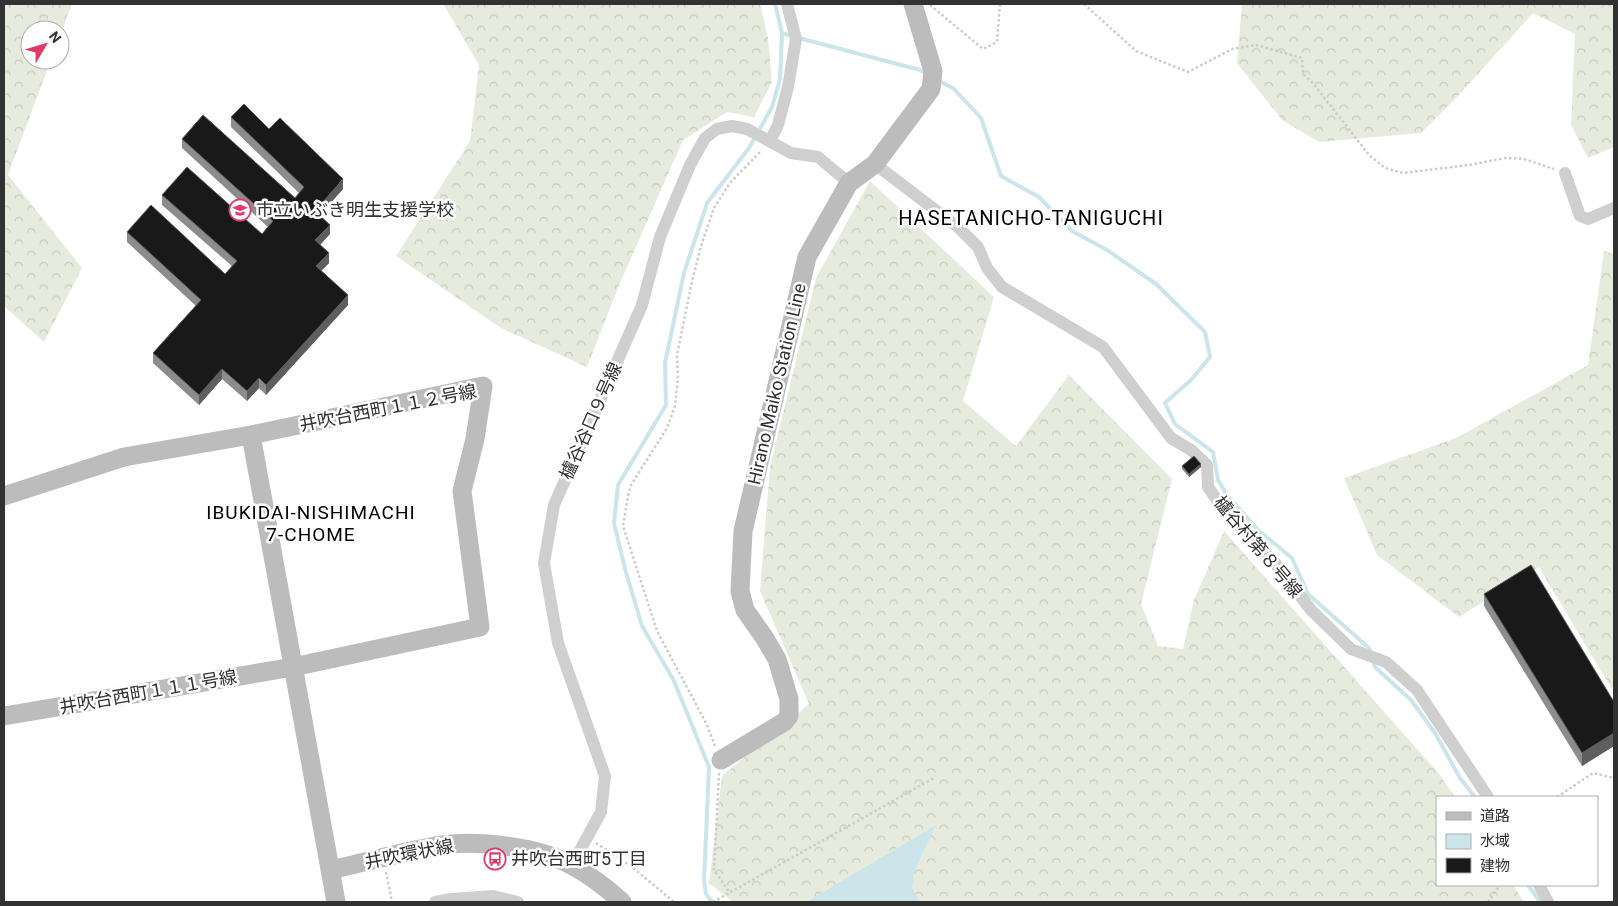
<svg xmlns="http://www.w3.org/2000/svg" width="1618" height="906" font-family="Roboto,'Noto Sans JP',sans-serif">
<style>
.forest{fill:url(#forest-crowns)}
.water{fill:#cbe5eb}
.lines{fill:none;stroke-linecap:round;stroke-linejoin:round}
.stream{stroke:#cbe5eb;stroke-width:4}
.path{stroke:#ccc;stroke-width:2.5;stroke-dasharray:2.5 2.5;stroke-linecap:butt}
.street{stroke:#cfcfcf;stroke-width:12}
.secondary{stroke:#bcbcbc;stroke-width:19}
.wall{fill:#8c8c8c}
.shaded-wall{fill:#5e5e5e}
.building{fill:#191919;stroke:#5e5e5e}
.labels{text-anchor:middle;stroke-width:5;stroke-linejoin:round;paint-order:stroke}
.poi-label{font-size:18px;fill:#323232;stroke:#fff;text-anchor:start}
.street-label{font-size:18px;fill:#323232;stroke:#fff}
.neighbourhood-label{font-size:19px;letter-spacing:1px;fill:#000;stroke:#fff}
.quarter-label{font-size:20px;letter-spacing:1px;fill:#000;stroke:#fff}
</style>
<defs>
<pattern id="forest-crowns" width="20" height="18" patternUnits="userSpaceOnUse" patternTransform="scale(1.25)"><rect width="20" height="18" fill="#e7ebde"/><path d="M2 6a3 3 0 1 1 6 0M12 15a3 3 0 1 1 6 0" fill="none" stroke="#c7cabf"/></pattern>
</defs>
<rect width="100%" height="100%" fill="#fff"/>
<path class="forest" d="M 4,4 L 72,4 L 60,35 L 60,30 L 30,30 L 30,60 L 51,60 L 8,175 L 82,268 L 44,342 L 4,306 Z
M 443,4 L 760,4 L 768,38 L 772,82 L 754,117 L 727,112 L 683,140 L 620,283 L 587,367 L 501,328 L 396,256 L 470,141 L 479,65 Z
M 1242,4 L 1614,4 L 1614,147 L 1588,158 L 1571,125 L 1575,34 L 1533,13 L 1459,95 L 1421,133 L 1319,142 L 1282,120 L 1237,63 Z
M 870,181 L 994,297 L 963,401 L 1016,446 L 1069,375 L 1172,479 L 1141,604 L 1158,646 L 1183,649 L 1194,600 L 1224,531 L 1440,775 L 1455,797 L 1437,797 L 1437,885 L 1513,885 L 1524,902 L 733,902 L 709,883 L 722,776 L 809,704 L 760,591 L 770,467 L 816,278 Z
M 1604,251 L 1614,254 L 1614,687 L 1611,688 L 1539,567 L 1459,617 L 1377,555 L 1344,478 L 1456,438 L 1588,365 Z"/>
<path class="water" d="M 936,825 L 914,872 L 912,888 L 920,902 L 807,902 Z"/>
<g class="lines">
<path class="stream" d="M 782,33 L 792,36
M 799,38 L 920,70 L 927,74
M 937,80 L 953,88 L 981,118 L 1001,176 L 1039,197 L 1072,231 L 1107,250 L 1156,284 L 1205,332 L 1210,357 L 1191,380 L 1165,403 L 1175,424 L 1213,452 L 1218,480 L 1227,495 L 1259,531 L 1292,558 L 1308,594 L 1369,648 L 1371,653
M 1373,660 L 1375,667 L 1411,700 L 1435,733 L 1460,778 L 1475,797
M 1528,885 L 1540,902
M 712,902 L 706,894 L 704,881 L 709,767 L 674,681 L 642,626 L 625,569 L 614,523 L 618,485 L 666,405 L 665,363 L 684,273 L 707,203 L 749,148 L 772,107 L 780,79 L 782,33 L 775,4"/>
<path class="path" d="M 1084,4 L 1136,51 L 1188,72 L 1232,49 L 1256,45 L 1302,58 L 1303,74 L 1312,82 L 1369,155 L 1385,168 L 1403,173 L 1469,165 L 1505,158 L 1524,159 L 1554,169
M 930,5 L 983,49 L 997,42 L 1000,4
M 715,746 L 707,725 L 657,631 L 623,526 L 628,496 L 631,485 L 667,428 L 675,406 L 678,377 L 677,355 L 691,286 L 701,246 L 714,208 L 730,183 L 761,151
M 719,773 L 714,870 L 730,893
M 1557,797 L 1593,773 L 1614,778
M 596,843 L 631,866 L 674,902
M 386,872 L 392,902
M 713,902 L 934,778
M 1488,902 L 1500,885"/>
<path class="street" d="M 770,141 L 778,125 L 788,87 L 796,39 L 787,4
M 875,164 L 959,228 L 978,247 L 987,268 L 1002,287 L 1103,347 L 1171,438 L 1191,450 L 1207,465 L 1208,487 L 1223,509 L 1275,563 L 1311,610 L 1351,649 L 1386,662 L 1417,690 L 1488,797
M 1565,173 L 1580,216 L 1588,219 L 1614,208
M 572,865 L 601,812 L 605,776 L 558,643 L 544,563 L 554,505 L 642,305 L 660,237 L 690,165 L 705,138 L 717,129 L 732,126 L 747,129 L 791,153 L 818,157 L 849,183
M 1539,885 L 1548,902
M 435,902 L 451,899 L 493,896 L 518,902"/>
<path class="secondary" d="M 251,435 L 336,902
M 4,496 L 124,457 L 251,435 L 483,386 L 475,439 L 462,491 L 480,627 L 293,667 L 4,716
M 721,760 L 784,722 L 789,716 L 789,699 L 777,659 L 764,637 L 745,610 L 740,591 L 743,531 L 807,257 L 849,183 L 875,164 L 931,89 L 933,71 L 913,4
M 330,870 C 367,862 405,851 442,845 C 479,840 541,847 573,866 C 591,876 608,889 622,902"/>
</g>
<path class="wall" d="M 231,117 L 269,129 L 343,189 L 319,215 L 330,234 L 320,245 L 329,263 L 321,271 L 348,305 L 266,395 L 259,388 L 247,401 L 222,379 L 199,405 L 153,363 L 153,353 L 196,306 L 127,242 L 127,232 L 225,274 L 232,266 L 162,205 L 162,195 L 262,234 L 268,227 L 182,148 L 182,139 L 295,198 L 299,193 L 231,127 Z
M 1182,466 L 1201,467 L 1189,477 L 1182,469 Z
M 1484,594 L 1614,702 L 1614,746 L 1582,766 L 1484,606 Z"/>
<path class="shaded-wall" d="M 343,179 L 343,189 L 315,221 L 315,211 Z
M 330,225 L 330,234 L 315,250 L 315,240 Z
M 329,253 L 329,263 L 316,276 L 316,266 Z
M 348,295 L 348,305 L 266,395 L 266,385 Z
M 222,369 L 222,379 L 199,405 L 199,395 Z
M 259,378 L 259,388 L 247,401 L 247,391 Z
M 1201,464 L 1201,467 L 1189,477 L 1189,474 Z
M 1614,733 L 1614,746 L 1582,766 L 1582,753 Z"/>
<path class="building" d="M 244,104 L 269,129 L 280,118 L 343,179 L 315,211 L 330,225 L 315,240 L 329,253 L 316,266 L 348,295 L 266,385 L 259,378 L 247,391 L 222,369 L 199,395 L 153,353 L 201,300 L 127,232 L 151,205 L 225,274 L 237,261 L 162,195 L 187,167 L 262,234 L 273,221 L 182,139 L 203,115 L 295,198 L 304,187 L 231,117 Z
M 1194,456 L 1201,464 L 1189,474 L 1182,466 Z
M 1531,565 L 1614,702 L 1614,733 L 1582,753 L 1484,594 Z"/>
<defs>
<g id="school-ring" transform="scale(1.125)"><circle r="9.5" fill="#fff" stroke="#e23a68" stroke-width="1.5"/><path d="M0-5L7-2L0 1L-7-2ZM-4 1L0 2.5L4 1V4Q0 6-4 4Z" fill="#e23a68"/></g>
<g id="bus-ring" transform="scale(1.125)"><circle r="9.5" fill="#fff" stroke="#e23a68" stroke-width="1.5"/><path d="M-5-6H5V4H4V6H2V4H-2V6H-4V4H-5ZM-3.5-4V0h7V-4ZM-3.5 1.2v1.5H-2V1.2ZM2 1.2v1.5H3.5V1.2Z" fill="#e23a68"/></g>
</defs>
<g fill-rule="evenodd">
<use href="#school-ring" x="240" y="210"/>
<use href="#bus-ring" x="495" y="859"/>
</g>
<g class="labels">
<g class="poi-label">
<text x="256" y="216">市立いぶき明生支援学校</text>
<text x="511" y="865">井吹台西町5丁目</text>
</g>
<g class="street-label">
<text transform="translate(777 384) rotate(-77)" y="6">Hirano Maiko Station Line</text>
<text transform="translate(388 408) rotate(-11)" y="6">井吹台西町１１２号線</text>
<text transform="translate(591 421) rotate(-66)" y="6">櫨谷谷口９号線</text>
<text transform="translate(1258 547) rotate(50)" y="6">櫨谷村第８号線</text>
<text transform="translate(148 692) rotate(-10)" y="6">井吹台西町１１１号線</text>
<text transform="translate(409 854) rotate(-11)" y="6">井吹環状線</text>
</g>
<g class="neighbourhood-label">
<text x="311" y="519">IBUKIDAI-NISHIMACHI<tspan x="311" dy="22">7-CHOME</tspan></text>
</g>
<g class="quarter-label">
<text x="1031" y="225">HASETANICHO-TANIGUCHI</text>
</g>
</g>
<rect width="1618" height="906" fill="none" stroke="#323232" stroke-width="10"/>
<rect x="1436" y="796" width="162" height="90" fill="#ffffff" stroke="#adadad"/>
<rect x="1446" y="812" width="25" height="8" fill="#bcbcbc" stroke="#adadad"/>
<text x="1480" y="821" font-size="15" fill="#323232">道路</text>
<rect x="1446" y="834" width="25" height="15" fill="#cbe5eb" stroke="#adadad"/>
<text x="1480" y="846" font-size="15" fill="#323232">水域</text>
<rect x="1446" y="858" width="25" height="15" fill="#191919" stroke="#adadad"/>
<text x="1480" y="871" font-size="15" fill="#323232">建物</text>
<g transform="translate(45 45) rotate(52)"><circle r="24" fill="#ffffff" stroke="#adadad"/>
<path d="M0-4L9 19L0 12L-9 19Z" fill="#e23a68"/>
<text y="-8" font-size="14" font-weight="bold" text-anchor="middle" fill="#323232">N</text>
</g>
</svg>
